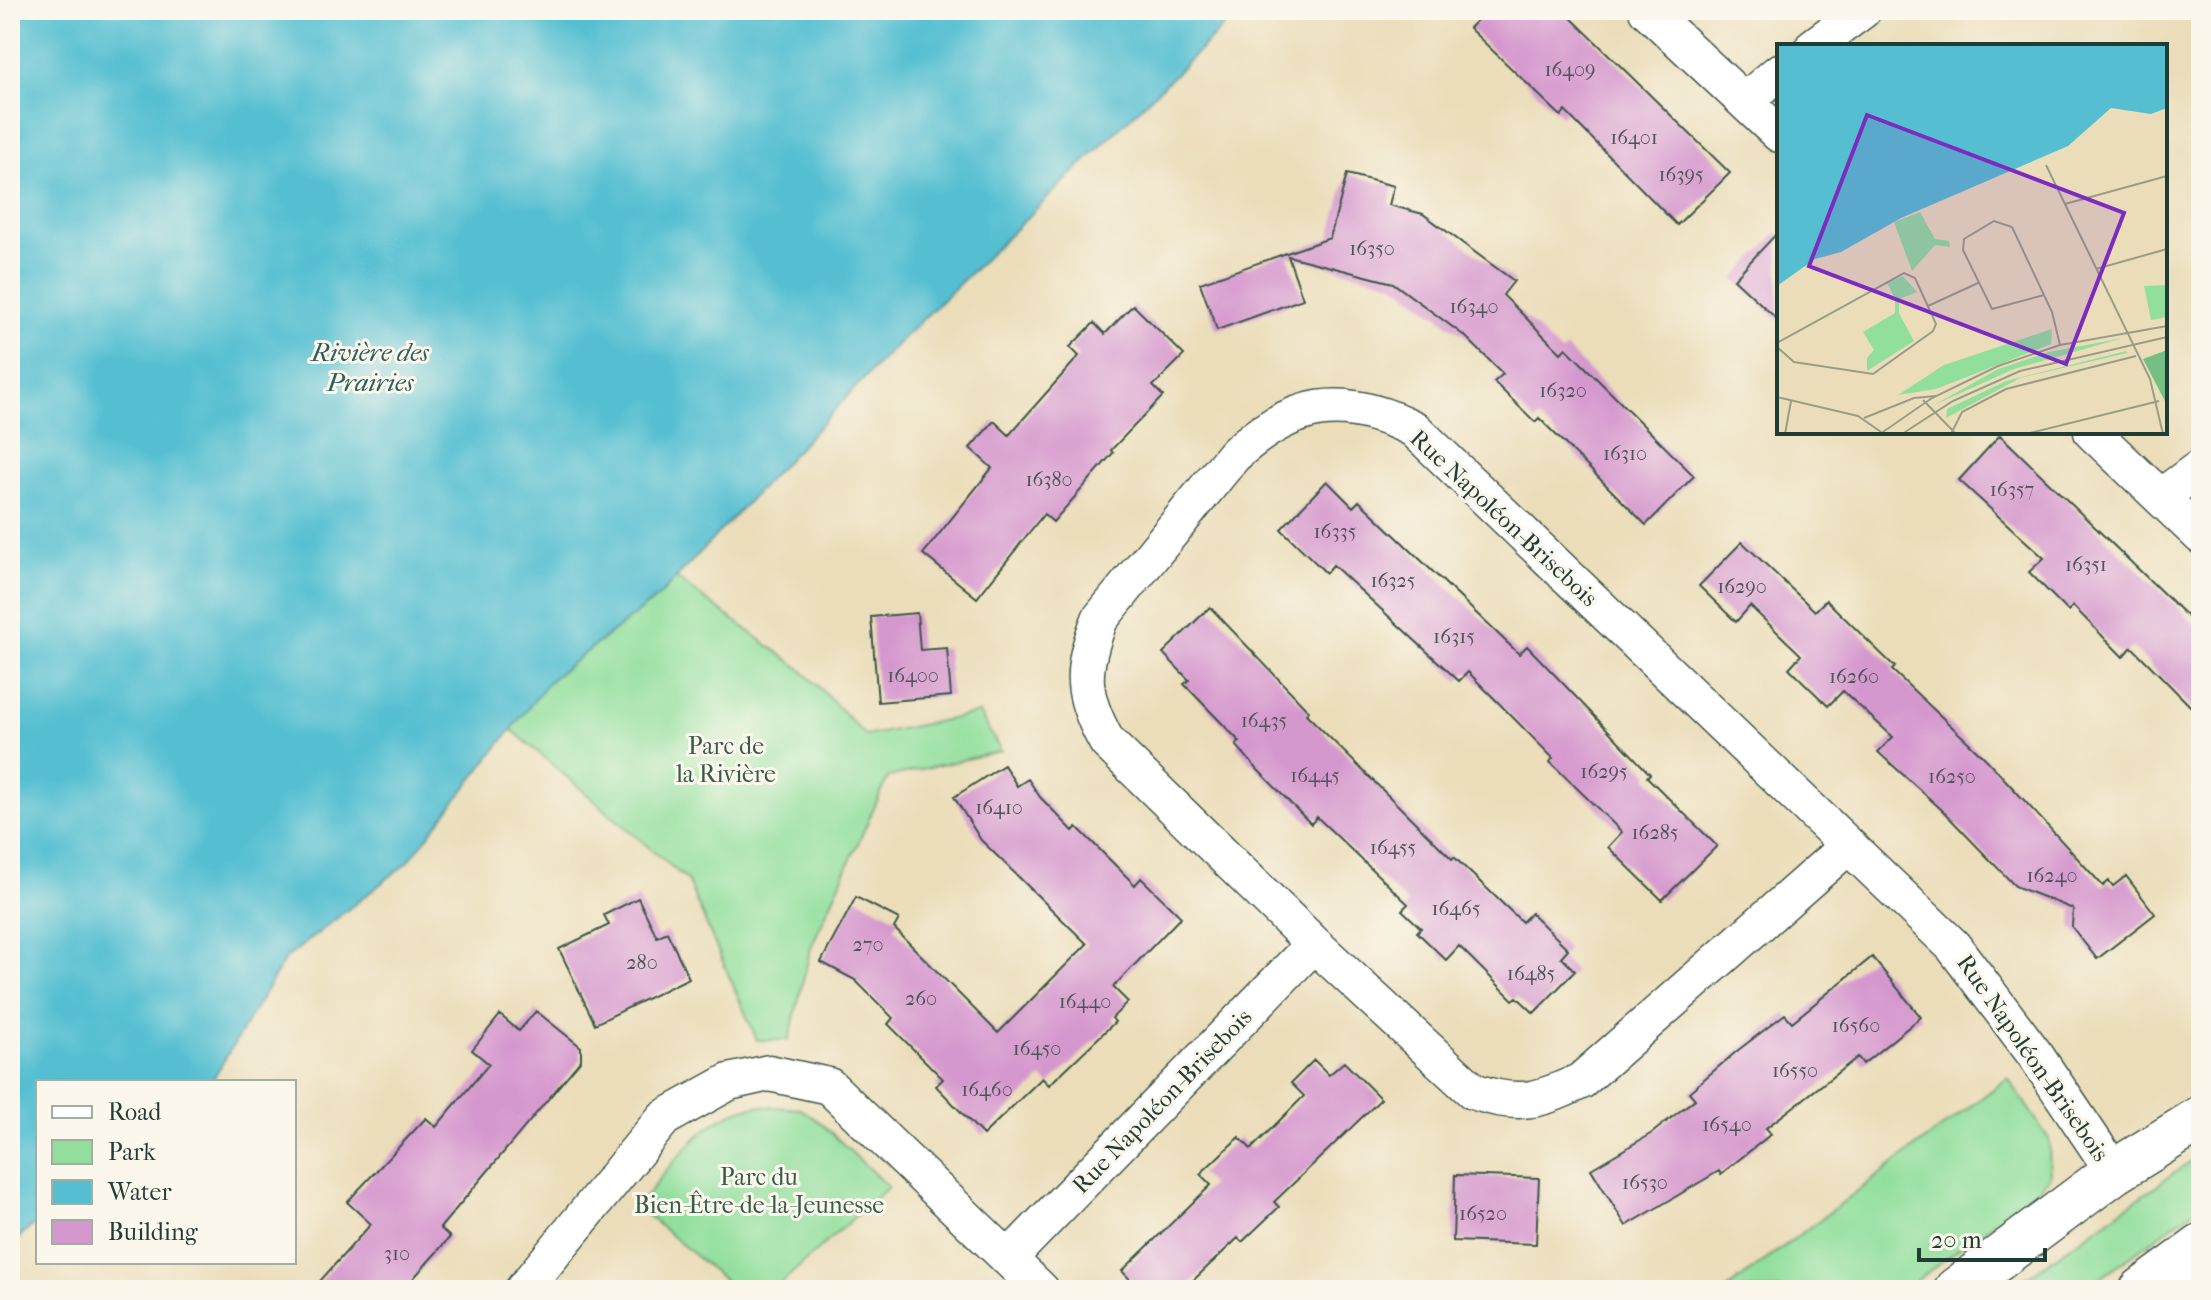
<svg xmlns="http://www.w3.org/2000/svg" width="2211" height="1300" font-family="'IM FELL French Canon',serif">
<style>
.green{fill:#92df9d;stroke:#588e68;stroke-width:2}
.water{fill:#55bfd1;stroke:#3a7e82;stroke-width:2}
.building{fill:#d598ce}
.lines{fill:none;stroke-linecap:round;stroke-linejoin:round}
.minor-casing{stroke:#3e5548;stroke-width:39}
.primary-casing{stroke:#3e5548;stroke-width:47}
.minor{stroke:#fff;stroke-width:36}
.primary{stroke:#fff;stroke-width:44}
.labels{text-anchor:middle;stroke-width:6;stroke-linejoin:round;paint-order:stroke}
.number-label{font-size:20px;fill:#4c545a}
.street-label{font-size:24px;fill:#1f3d34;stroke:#fbf7ec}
.park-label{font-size:24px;fill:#365d49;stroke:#fbf7ec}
.water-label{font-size:26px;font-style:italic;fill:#2c5e5b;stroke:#fbf7ec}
.inset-road{fill:none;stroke:#999d84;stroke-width:2}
.view{fill:#7b2cbf;fill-opacity:0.15;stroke:#7b2cbf;stroke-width:4}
.inset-edge{fill:none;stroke:#1f3d34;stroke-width:4}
</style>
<rect width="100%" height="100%" fill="#fbf7ec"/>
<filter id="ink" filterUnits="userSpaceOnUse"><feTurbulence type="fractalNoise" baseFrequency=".0125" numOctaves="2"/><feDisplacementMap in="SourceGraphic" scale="16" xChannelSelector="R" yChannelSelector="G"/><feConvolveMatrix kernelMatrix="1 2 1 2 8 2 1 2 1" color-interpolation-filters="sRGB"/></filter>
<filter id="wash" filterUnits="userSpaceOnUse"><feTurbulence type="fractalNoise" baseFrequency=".006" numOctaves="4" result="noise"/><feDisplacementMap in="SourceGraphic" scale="32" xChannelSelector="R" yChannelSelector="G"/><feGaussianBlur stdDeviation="1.8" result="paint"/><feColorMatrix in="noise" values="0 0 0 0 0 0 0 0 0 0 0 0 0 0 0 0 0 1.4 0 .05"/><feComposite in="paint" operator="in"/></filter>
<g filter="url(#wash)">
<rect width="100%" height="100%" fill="#ebddb9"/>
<path class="green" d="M 676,578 L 802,670 L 866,736 L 979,713 L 1001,751 L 888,777 L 811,947 L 789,1040 L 757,1040 L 687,880 L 511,729 L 550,680 L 659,596 Z
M 2008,1078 L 2049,1139 L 2050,1176 L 2039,1188 L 1904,1290 L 1726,1290 Z
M 758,1106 L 801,1109 L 821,1123 L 888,1187 L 773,1290 L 736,1290 L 637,1207 C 671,1167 703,1113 758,1106 Z
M 2201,1154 L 2201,1205 L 2083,1290 L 2009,1290 Z"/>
<path class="water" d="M 10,10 L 1241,10 L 893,348 L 659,596 L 550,680 L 407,863 L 285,959 L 211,1082 L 38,1082 L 38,1222 L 22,1234 L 10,1255 Z"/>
<g id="blocks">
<path class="building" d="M 1487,10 L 1563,10 L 1730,173 L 1677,225 L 1565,111 L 1561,116 L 1469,28 Z
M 1347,174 L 1394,186 L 1389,205 L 1423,214 L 1514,281 L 1503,295 L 1561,353 L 1566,348 L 1694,476 L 1646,525 L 1539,418 L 1535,422 L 1494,382 L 1503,374 L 1466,337 L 1393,283 L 1288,256 L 1303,299 L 1217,330 L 1200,283 L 1330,238 Z
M 1779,231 L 1779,321 L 1734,279 Z
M 1133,305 L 1184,355 L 1153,386 L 1163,396 L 1111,450 L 1113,453 L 1053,522 L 1044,514 L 977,598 L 923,554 L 992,468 L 970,448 L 994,421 L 1009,435 L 1079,356 L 1070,347 L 1094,323 L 1105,334 Z
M 2000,435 L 2201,630 L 2201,717 L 2132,647 L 2123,657 L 2073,606 L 2068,611 L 2029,572 L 2044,558 L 1959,480 Z
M 1327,481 L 1353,507 L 1359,501 L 1519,654 L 1527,646 L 1650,774 L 1647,777 L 1717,846 L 1662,900 L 1608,847 L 1622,832 L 1550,762 L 1553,758 L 1468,672 L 1459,681 L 1333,565 L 1326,573 L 1281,529 Z
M 1742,542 L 1815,611 L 1826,600 L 1895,667 L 1892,670 L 1987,760 L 2103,886 L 2109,881 L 2113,886 L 2126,876 L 2155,914 L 2097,959 L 2072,927 L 2073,909 L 2015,886 L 1941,809 L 1878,752 L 1893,737 L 1843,691 L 1828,706 L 1789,668 L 1801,655 L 1750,606 L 1736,622 L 1699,586 Z
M 1210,607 L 1309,711 L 1306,714 L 1452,859 L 1454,857 L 1522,922 L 1531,913 L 1568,949 L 1561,957 L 1575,971 L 1534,1013 L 1517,997 L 1513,1000 L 1459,946 L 1446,960 L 1417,932 L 1421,928 L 1402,910 L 1408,904 L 1317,817 L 1311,824 L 1258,770 L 1236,745 L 1240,742 L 1184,684 L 1189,680 L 1163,653 Z
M 917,613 L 920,650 L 947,648 L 951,696 L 878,702 L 871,617 Z
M 1004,765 L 1017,786 L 1028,779 L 1040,797 L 1073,831 L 1077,827 L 1135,885 L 1141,878 L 1181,917 L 1113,987 L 1128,1002 L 1112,1018 L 1115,1022 L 1049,1085 L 1042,1078 L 983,1135 L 936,1086 L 943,1079 L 888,1024 L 893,1018 L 855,980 L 821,962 L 856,897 L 899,919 L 894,928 L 998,1033 L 1087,944 L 981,840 L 954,797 Z
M 638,898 L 657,937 L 667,932 L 689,978 L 595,1024 L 559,949 L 609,925 L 604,915 Z
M 1872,957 L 1921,1017 L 1863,1064 L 1858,1057 L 1766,1128 L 1771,1134 L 1721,1174 L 1719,1171 L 1626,1226 L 1591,1169 L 1652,1133 L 1695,1099 L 1689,1092 L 1737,1051 L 1785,1014 L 1792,1022 Z
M 536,1011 L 581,1047 L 581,1060 L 440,1228 L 450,1237 L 403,1290 L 312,1290 L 371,1224 L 347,1202 L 426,1118 L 436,1127 L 489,1064 L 472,1050 L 500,1015 L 519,1031 Z
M 1314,1060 L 1329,1075 L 1344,1062 L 1381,1099 L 1274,1202 L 1279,1207 L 1242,1242 L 1238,1238 L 1183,1290 L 1140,1290 L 1122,1271 L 1211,1185 L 1200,1174 L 1239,1137 L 1251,1149 L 1304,1096 L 1291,1083 Z
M 1455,1175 L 1539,1178 L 1536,1244 L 1453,1241 Z"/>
</g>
</g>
<g filter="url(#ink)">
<use href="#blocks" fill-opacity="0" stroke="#3e5548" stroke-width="2"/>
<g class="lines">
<g class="minor-casing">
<path id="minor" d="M 1647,10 L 1779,134
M 1814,46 L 1863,10
M 1745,101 L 1779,72
M 2092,432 L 2201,536
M 2161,497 L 2201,467
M 1848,846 L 1581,1081 C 1539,1101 1518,1107 1473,1091 L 1314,944 L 1107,742 C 1080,694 1080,670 1100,619 L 1233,456 C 1292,402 1342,393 1414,429 L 1953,946 L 2036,1056 L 2114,1172
M 1010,1257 L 1314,944
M 523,1290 L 664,1118 L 729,1082 L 769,1073 L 829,1086 L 1041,1290"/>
</g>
<g class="primary-casing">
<path id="primary" d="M 1956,1290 L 2114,1172 L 2201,1118
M 2142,1290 L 2201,1247"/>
</g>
<use href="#minor" class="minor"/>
<use href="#primary" class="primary"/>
</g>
</g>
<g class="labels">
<g class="number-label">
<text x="1570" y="76">16409</text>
<text x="1634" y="144">16401</text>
<text x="1681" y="181">16395</text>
<text x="1372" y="255">16350</text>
<text x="1474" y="313">16340</text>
<text x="1563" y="397">16320</text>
<text x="1625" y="460">16310</text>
<text x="1049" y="486">16380</text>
<text x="2012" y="496">16357</text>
<text x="1335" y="538">16335</text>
<text x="2086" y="571">16351</text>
<text x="1393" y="587">16325</text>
<text x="1742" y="593">16290</text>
<text x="1454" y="643">16315</text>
<text x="913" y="682">16400</text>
<text x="1854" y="683">16260</text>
<text x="1264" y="727">16435</text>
<text x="1604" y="778">16295</text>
<text x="1315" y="782">16445</text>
<text x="1952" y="783">16250</text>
<text x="999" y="814">16410</text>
<text x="1655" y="839">16285</text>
<text x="1393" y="854">16455</text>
<text x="2052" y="882">16240</text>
<text x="1456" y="915">16465</text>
<text x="868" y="951">270</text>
<text x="642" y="969">280</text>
<text x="1531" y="980">16485</text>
<text x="921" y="1005">260</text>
<text x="1085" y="1008">16440</text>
<text x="1856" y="1032">16560</text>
<text x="1037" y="1055">16450</text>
<text x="1795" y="1077">16550</text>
<text x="987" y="1096">16460</text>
<text x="1727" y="1131">16540</text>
<text x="1645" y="1189">16530</text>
<text x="1483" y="1220">16520</text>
<text x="397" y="1260">310</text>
</g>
<g class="street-label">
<text transform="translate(1504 518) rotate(43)" y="8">Rue Napoléon-Brisebois</text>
<text transform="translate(2033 1058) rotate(55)" y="8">Rue Napoléon-Brisebois</text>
<text transform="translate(1162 1101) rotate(-46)" y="8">Rue Napoléon-Brisebois</text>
</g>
<g class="park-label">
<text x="726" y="754">Parc de<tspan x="726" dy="28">la Rivière</tspan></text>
<text x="759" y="1185">Parc du<tspan x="759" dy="28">Bien-Être-de-la-Jeunesse</tspan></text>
</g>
<g class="water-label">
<text x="370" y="361">Rivière des<tspan x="370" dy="30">Prairies</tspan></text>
</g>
</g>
<g transform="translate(1777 44)">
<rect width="390" height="390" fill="#ebddb9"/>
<path d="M 143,168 L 158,195 L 172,197 L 173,203 L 158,201 L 135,227 L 117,178 ZM 126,232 L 140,248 L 122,255 L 122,269 L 137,297 L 90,327 L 90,314 L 97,306 L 86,288 L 118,269 L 118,254 L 110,239 ZM 390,241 L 390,273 L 374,276 L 367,242 ZM 275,285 L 274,300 L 159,345 L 121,351 L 167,321 ZM 346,294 L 237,325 L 157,361 L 221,325 L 272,308 ZM 349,307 L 350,309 L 243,334 L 169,374 L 170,365 L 229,337 Z" fill="#92df9d"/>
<path d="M 390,306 L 390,361 L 366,315 Z" fill="#75be84"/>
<path d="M 0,0 L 390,0 L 390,64 L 374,70 L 334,64 L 291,102 L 124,174 L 64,208 L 38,215 L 0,242 Z" fill="#55bfd1"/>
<path class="inset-road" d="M 269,121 L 373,335 L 386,390M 288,160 L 390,132M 319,225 L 390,205M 267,251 L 215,265 L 186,206 L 187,195 L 217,177 L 235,183 L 275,268 L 283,301M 151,262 L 201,239M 0,299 L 127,229 L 138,234 L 159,280 L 156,287 L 96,330 L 17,318 L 0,303M 0,353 L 81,372 L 107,390M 146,356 L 179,390M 87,374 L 137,354 L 159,352M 8,390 L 14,357M 103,390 L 155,354 L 221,322 L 283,301 L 390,282M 125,390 L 176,357 L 243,327 L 390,293M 174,390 L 185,368 L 229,345 L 359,312M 249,390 L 382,357"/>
<path class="view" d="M 90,71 L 347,169 L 289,320 L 32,222 Z"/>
<rect width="390" height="390" class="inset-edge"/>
</g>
<rect width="2211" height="1300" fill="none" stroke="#fbf7ec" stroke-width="40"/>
<rect x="36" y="1080" width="260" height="184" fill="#fbf7ec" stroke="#a3ada2" stroke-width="2"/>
<rect x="52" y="1106" width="40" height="12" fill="#ffffff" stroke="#a3ada2" stroke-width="2"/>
<text x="108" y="1120" font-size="24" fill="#1f3d34">Road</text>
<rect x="52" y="1140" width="40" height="24" fill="#92df9d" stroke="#a3ada2" stroke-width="2"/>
<text x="108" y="1160" font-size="24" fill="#1f3d34">Park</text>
<rect x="52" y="1180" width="40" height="24" fill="#55bfd1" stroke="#a3ada2" stroke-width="2"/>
<text x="108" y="1200" font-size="24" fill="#1f3d34">Water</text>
<rect x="52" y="1220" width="40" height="24" fill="#d598ce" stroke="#a3ada2" stroke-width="2"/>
<text x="108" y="1240" font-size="24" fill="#1f3d34">Building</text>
<path d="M1919 1248v12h126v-12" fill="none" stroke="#1f3d34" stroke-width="4"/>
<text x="1931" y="1248" font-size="24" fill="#1f3d34" stroke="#fbf7ec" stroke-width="6" paint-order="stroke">20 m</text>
</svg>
